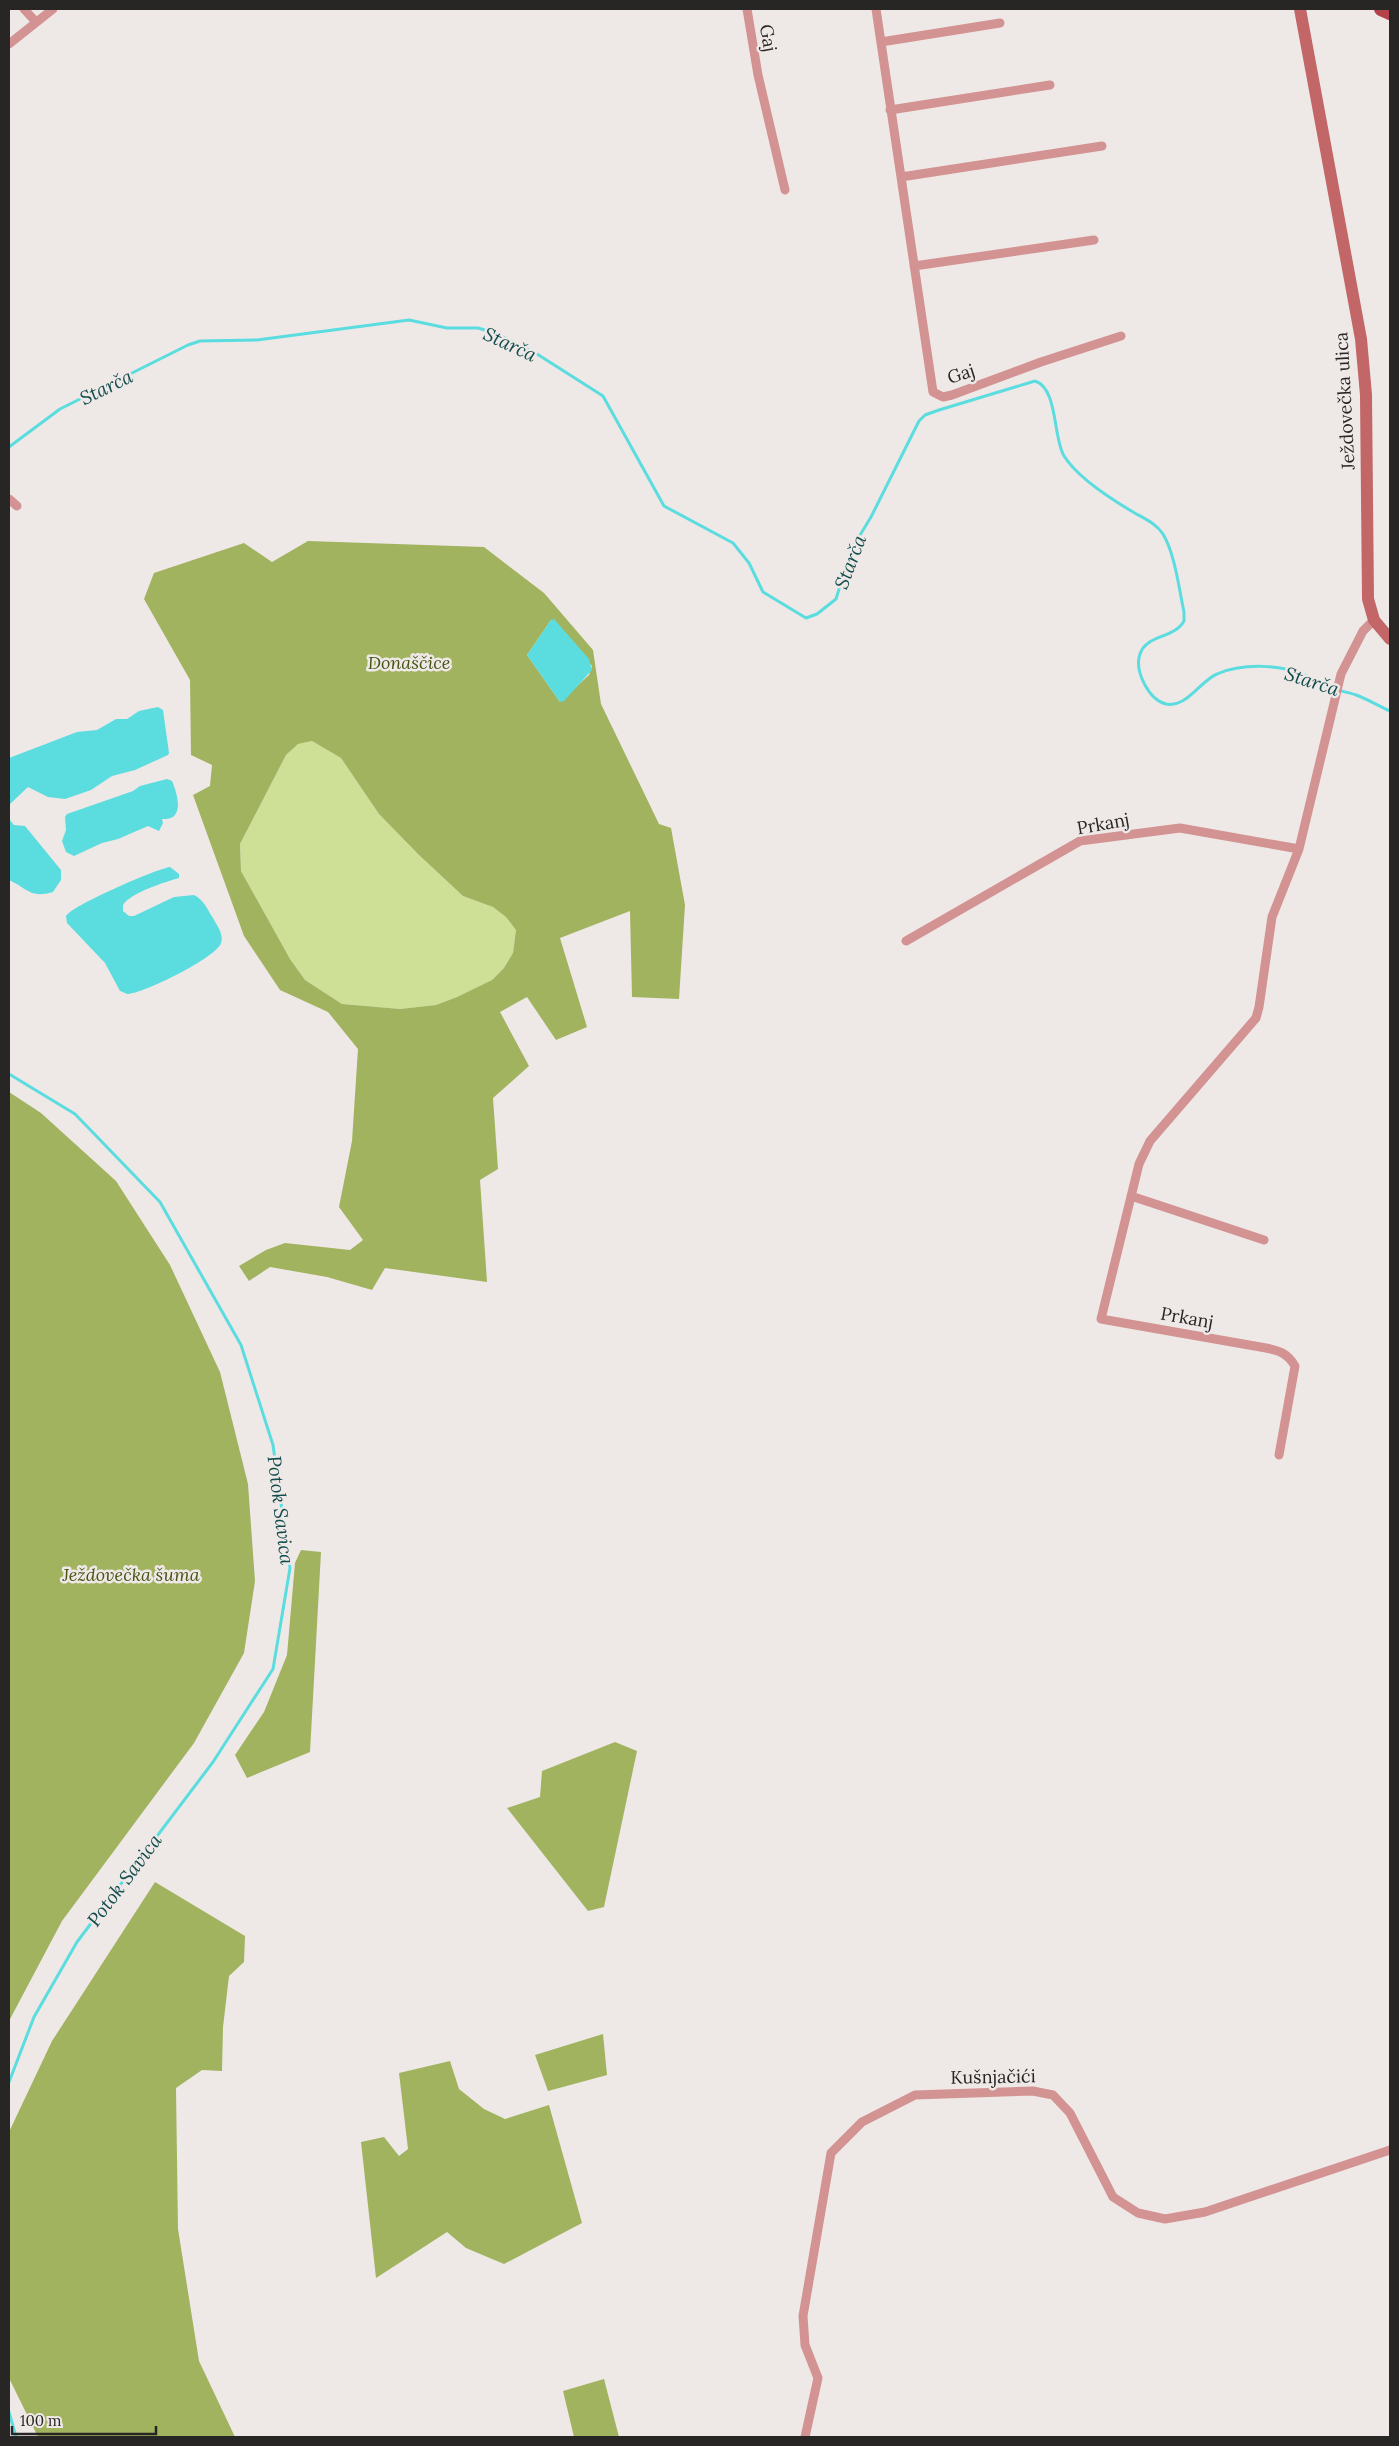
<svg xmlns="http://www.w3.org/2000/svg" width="1399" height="2446" font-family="Lora,serif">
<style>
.green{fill:#cedf96}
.forest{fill:#a1b35e;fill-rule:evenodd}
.water{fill:#5bdcdf}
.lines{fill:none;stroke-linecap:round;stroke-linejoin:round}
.stream{stroke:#5bdcdf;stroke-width:3}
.street{stroke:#d39392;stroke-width:9}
.secondary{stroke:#c26667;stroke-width:12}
.primary{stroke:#b34249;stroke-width:14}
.labels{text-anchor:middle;stroke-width:5;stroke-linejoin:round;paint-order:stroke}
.street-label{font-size:18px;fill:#282625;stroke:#eee9e7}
.park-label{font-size:18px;font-style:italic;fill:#485415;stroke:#eee9e7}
.water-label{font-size:19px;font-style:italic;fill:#124c4d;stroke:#eee9e7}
</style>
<rect width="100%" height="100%" fill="#eee9e7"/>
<path class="green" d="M 312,741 L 341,758 L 379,814 L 419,855 L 463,896 L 493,907 L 506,917 L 516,930 L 513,953 L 504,968 L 492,980 L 457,997 L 436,1005 L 400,1009 L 342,1004 L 305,980 L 290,959 L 241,871 L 240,844 L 286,755 L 298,744 Z"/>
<path class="forest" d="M 308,541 L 484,547 L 544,593 L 593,650 L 601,704 L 659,824 L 671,828 L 685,905 L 679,999 L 632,997 L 630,911 L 560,938 L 587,1027 L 556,1040 L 527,997 L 500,1012 L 529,1066 L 493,1098 L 498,1169 L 480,1180 L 487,1282 L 385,1268 L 372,1290 L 327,1277 L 270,1267 L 249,1281 L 239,1266 L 266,1250 L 285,1243 L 350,1250 L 363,1240 L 339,1207 L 352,1141 L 358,1049 L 328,1012 L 280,990 L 244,936 L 193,795 L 210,786 L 212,765 L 191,755 L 190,680 L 144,599 L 154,573 L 244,543 L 272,562 ZM 551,620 L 592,666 L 589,675 L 560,702 L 527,655 ZM 312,741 L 341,758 L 379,814 L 419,855 L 463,896 L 493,907 L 506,917 L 516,930 L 513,953 L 504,968 L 492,980 L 457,997 L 436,1005 L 400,1009 L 342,1004 L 305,980 L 290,959 L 241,871 L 240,844 L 286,755 L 298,744 Z
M 9,1092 L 41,1113 L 116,1181 L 170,1265 L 220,1372 L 248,1484 L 255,1581 L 244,1653 L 194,1743 L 62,1921 L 9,2021 Z
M 301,1550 L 321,1552 L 310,1752 L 247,1778 L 235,1755 L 264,1712 L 287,1655 L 295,1563 Z
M 615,1742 L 637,1751 L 604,1907 L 588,1911 L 507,1808 L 540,1797 L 542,1771 Z
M 155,1882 L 245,1936 L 244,1962 L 229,1976 L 223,2027 L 222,2071 L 202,2070 L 176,2088 L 178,2229 L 199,2361 L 235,2437 L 38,2437 L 9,2378 L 9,2132 L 52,2041 Z
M 603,2034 L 607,2075 L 548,2091 L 535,2055 Z
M 450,2061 L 459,2089 L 484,2109 L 505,2119 L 549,2105 L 582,2223 L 504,2264 L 466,2248 L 447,2232 L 376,2278 L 361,2142 L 384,2137 L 399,2156 L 408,2149 L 399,2073 Z
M 604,2379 L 619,2437 L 574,2437 L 563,2391 Z"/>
<path class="water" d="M 554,619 L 589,659 L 592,670 L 564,701 L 560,702 L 527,655 L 551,620 Z
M 158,707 L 163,710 L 169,753 L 168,755 L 135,770 L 112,776 L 91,790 L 65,799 L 48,797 L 28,787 L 9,805 L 9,758 L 77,732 L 97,730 L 116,719 L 127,719 L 139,711 Z
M 167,779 L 172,781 C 178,795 185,821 162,819 L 163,823 L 159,831 L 148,826 L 118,839 L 102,843 L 74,856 L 66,852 L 62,841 L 66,830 L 65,817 L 67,814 L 133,791 L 140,786 Z
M 9,819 L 14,825 L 25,826 L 61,870 L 61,880 L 53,892 C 30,899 27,888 9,880 Z
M 170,867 L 179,874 L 179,878 C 165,882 130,893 123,905 L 123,911 L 129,916 L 134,916 L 174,897 L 194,895 C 204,900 207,909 213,918 C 217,926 224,934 221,943 C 217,957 143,994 127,994 C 125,993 123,992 120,991 L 105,963 L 67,923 L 66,916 C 73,905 156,869 170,867 Z"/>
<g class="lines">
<path class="stream" d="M 9,447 L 60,409 L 188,345 L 200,341 L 257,340 L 409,320 L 447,328 L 478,328 L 495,333 L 537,354 L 603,396 L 664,506 L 733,543 L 749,563 L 763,592 L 806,618 L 817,614 L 836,599 L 851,550 L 871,517 L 919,421 L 925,415 L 939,410 L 1035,381 C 1058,388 1053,438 1064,456 C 1078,478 1111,499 1133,512 C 1143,518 1156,523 1163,534 C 1175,554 1179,589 1184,612 L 1184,621 C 1174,639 1147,634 1140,654 C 1134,671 1149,700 1166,704 C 1187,708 1200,681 1217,674 C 1242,663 1282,664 1307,676 C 1312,678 1317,684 1323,686 C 1333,690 1345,691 1356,695 C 1367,699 1379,706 1390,711
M 9,1074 L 75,1114 L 160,1202 L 241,1345 L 273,1445 L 290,1568 L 273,1669 L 213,1762 L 77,1942 L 34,2017 L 9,2082
M 9,2412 L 16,2437"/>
<path class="street" d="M 24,9 L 36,22
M 747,9 L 758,75 L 785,190
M 876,9 L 933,392 L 943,397 L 952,395 L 1041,362 L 1121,336
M 881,42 L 1000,23
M 9,44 L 53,9
M 890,110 L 1050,85
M 901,177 L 1102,146
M 914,266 L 1094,240
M 9,499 L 17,506
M 906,941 L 1080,841 L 1180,828 L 1299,849
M 1131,1196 L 1264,1240
M 1279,1455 L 1295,1366 C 1287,1353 1280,1351 1266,1348 L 1101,1319 L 1139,1164 L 1150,1141 L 1256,1018 L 1259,1007 L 1272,917 L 1299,849 L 1341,674 L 1363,631 L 1374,620
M 805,2437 L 818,2378 L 805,2345 L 803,2316 L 831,2153 L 862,2122 L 915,2095 L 1033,2091 L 1053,2095 L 1070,2113 L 1113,2197 L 1138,2213 L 1165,2219 L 1205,2212 L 1390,2150"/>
<path class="secondary" d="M 1300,9 L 1361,339 L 1366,395 L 1368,599 L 1374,620 L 1390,639"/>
<path class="primary" d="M 1381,9 L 1390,13"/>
</g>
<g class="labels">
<g class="street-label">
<text transform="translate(768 38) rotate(80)" y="6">Gaj</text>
<text transform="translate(961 374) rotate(-18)" y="6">Gaj</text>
<text transform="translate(1345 401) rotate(-93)" y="6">Ježdovečka ulica</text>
<text transform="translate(1103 824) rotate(-10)" y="6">Prkanj</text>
<text transform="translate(1187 1318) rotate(10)" y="6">Prkanj</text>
<text transform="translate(993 2077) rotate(-1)" y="6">Kušnjačići</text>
</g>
<g class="park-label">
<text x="409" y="669">Donaščice</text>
<text x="131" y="1581">Ježdovečka šuma</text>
</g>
<g class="water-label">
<text transform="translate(510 344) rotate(25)" y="7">Starča</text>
<text transform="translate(106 387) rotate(-26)" y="7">Starča</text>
<text transform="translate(850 562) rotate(-69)" y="7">Starča</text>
<text transform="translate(1312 681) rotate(18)" y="7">Starča</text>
<text transform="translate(281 1510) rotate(83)" y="7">Potok Savica</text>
<text transform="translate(124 1880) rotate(-53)" y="7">Potok Savica</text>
</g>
</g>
<rect width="1399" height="2446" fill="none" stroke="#282625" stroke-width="20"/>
<path d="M12 2426v8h144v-8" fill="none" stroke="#282625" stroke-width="2.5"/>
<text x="20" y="2426" font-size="15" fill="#282625" stroke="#eee9e7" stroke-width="4" paint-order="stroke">100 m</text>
</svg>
